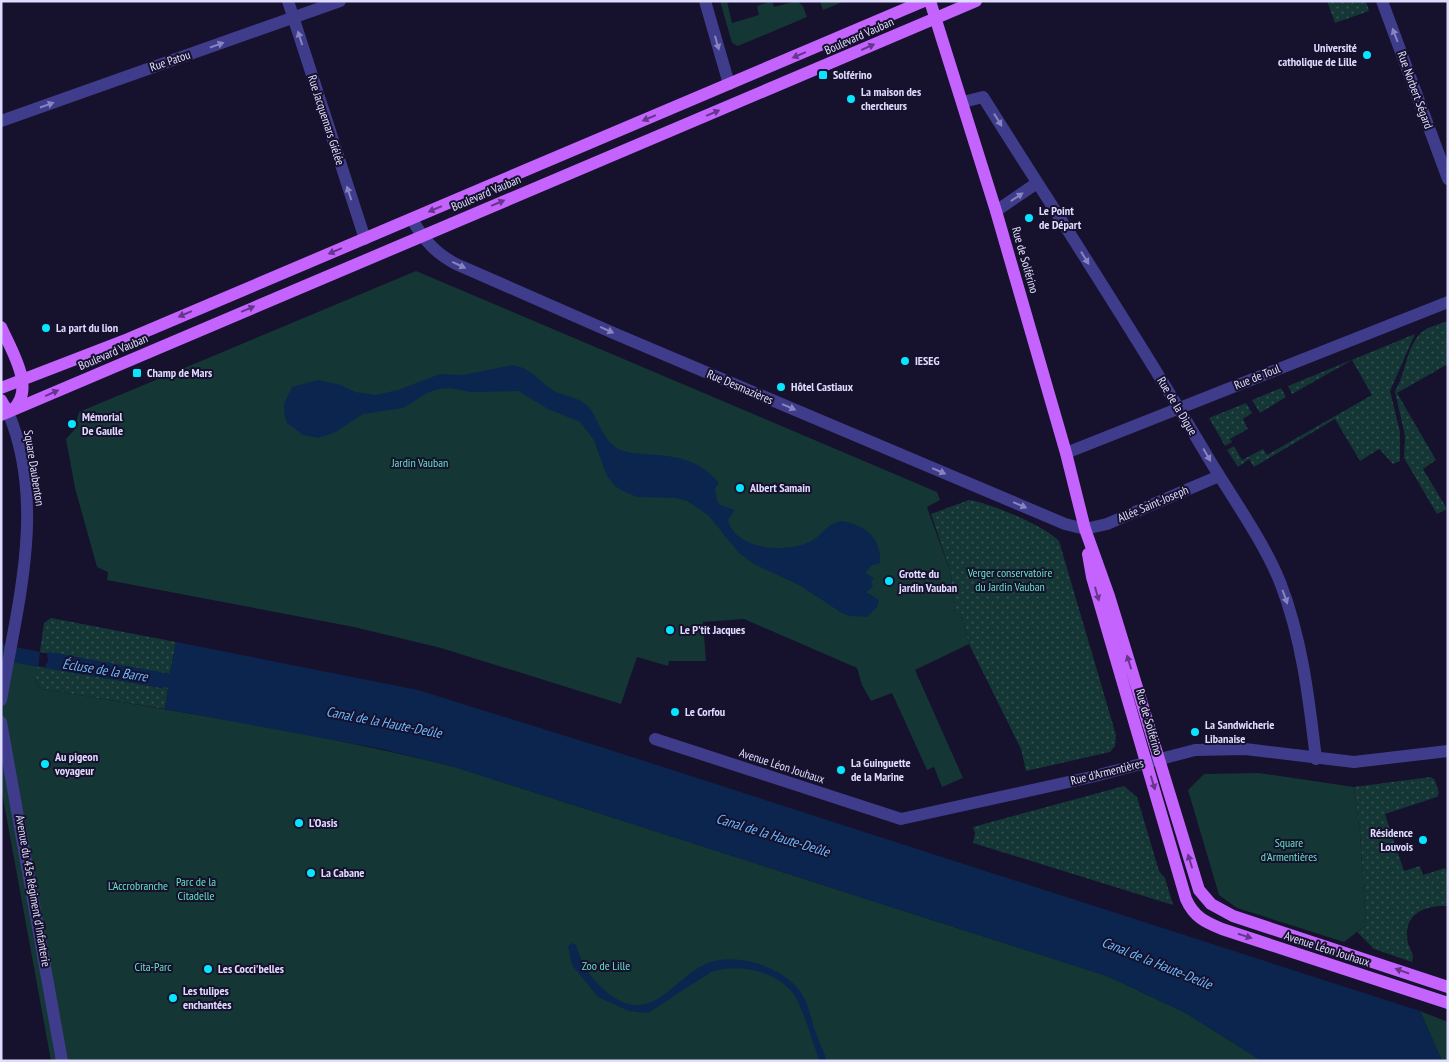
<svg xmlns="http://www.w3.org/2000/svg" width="1449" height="1062" font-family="'PT Sans Narrow',sans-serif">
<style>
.grass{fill:url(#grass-dots)}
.park{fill:#143635}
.water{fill:#0c254f}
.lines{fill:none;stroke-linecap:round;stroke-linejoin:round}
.minor{stroke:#3f3c8b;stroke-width:12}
.major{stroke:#c563ff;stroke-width:12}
.oneway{fill:#8784bf}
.oneway2{fill:#65368b}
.poi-dot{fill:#08e5ff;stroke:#16112c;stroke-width:2}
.labels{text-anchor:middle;stroke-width:4;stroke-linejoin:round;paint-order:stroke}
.street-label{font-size:12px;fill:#e0dcff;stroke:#16112c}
.poi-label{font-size:12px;font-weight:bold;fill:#e0dcff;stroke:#16112c;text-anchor:start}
.park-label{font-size:12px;fill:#65e2c3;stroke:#16112c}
.water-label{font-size:14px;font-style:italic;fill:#6ab9ff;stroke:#16112c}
</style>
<defs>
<pattern id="grass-dots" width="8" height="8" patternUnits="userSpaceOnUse" patternTransform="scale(1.25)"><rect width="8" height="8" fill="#143635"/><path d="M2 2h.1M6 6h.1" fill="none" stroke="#365253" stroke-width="1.8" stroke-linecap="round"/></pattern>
</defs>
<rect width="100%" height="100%" fill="#16112c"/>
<path class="grass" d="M 1327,1 L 1366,1 L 1369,11 L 1335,23 Z
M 1448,321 L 1448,364 L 1397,393 L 1436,460 L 1423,469 L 1447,509 L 1437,514 L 1404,458 L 1405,436 L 1395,391 C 1406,374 1406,346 1422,332 C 1428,327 1440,324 1448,321 Z
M 1415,334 L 1390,391 L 1400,432 L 1400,461 L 1393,464 L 1379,449 L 1360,461 L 1335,419 L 1254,467 L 1249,459 L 1238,467 L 1227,450 L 1234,446 L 1242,460 L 1263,449 L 1267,455 L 1372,395 L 1352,360 L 1292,394 L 1288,386 Z
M 1281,388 L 1286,397 L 1260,413 L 1252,400 Z
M 1246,403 L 1252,413 L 1243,419 L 1248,429 L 1230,439 L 1232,442 L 1225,446 L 1209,418 Z
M 969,500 C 990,503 1045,526 1059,541 L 1116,735 L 1115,746 L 1110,752 L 1026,771 L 1021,749 L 969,644 L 961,614 L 955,616 L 951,574 L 931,514 Z
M 51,618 L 176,642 L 170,674 L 40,652 L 44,623 Z
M 37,666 L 162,688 L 164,686 L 168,688 L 165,709 L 42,689 L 35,683 Z
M 1431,777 L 1435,780 L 1439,793 L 1437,797 L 1385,814 L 1404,871 L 1420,866 L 1423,875 L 1445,868 L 1448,875 L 1448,906 C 1424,905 1402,914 1408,943 C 1410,950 1415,955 1412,962 L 1374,949 L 1357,932 L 1366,925 L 1360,834 L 1354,787 Z
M 1124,786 L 1137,797 L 1159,871 L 1165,878 L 1173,905 L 973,843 L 975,833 L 973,827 Z"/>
<path class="park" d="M 720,1 L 727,1 L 732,23 L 759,15 L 757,6 L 772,1 L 774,7 L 797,1 L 803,6 L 807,17 L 738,46 L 732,43 Z
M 820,1 L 845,1 L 823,10 Z
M 416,271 L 937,492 L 940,500 L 927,507 L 951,574 L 955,615 L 961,614 L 969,644 L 915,670 L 963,778 L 942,787 L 934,767 L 927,770 L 892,693 L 871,701 L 862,685 L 857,668 L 744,619 L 703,622 L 706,661 L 669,661 L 668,666 L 637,657 L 621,704 L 441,648 L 354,627 L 107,580 L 108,572 L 97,567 L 75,488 L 66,439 L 74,430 L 79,412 Z
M 1,652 L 39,659 L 35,683 L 42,689 C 181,712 319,733 455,767 L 1107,976 L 1186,1013 L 1262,1061 L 51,1061 L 1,787 Z
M 1259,773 L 1354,787 L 1360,834 L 1366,925 L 1344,942 L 1237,908 L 1219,895 L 1188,790 L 1204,774 Z
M 1420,1011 L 1448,1022 L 1448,1061 L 1442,1061 Z"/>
<path class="water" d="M 513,365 C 530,368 537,379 551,389 C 563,397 581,396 591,410 C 598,421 603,438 615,447 C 624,453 634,453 644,454 C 674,456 699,458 719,483 L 715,488 L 717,500 L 720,505 L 735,510 L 728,520 C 736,551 789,554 813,540 C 826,532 824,525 842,521 C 865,525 882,538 880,563 L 871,566 L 865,573 L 874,578 L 871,582 L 873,587 L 866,592 L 879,600 L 877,607 L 867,617 L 850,616 L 842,613 L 799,585 L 754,564 L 739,553 L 708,515 L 687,501 L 676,498 L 637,497 L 623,491 L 615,486 L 606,474 L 594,440 L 580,422 L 548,409 L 518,391 L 471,392 L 450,388 L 440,389 L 429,392 L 403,408 L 363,414 L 334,433 L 318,438 L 303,435 L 287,423 L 284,413 L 284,404 L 292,387 L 318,380 L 341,385 L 355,392 L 375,395 L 398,390 L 440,374 L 463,375 Z
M 176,642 L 418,690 L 604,748 L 1420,1011 L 1442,1061 L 1262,1061 L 1186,1013 L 1107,976 L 455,767 L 382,749 L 165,709 L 168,688 L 165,686 L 162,688 L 44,668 L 48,661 L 47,653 L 50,652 L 170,674 Z
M 1,644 L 40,652 L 38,667 L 1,660 Z
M 572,943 L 576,945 C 582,966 592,980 609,994 C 653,1027 673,977 708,963 C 736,952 781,966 799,990 C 809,1002 811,1021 817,1036 C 820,1044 824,1052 827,1061 L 820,1061 C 813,1045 802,1004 793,993 C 774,970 737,963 711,972 L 648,1013 L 629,1011 L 598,997 L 572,965 L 568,946 Z"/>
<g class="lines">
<path class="minor" d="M 288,1 L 365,239
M 705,1 L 729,84
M 1382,1 L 1448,179
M 963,102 L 983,97 C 1058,216 1135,333 1206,454 C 1229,493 1263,540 1280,582 C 1302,638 1309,699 1316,759
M 1,121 L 340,1
M 996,211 L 1037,183
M 412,219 C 423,239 435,253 456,264 L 618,335 L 1065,524 L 1085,529 L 1107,524 L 1219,476
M 1066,453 L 1448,302
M 1,700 C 17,606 47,504 8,412
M 1,722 L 62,1061
M 655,739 L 901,819 L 1091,777 L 1195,750 L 1245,749 L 1354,762 L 1448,751"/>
<path class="major" d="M 930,1 L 996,211 L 1066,453 L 1085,529 L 1109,596 L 1199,890 L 1211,904 L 1233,916 L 1448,987
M 1,327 C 11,350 37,390 12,410
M 1,388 L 128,339 L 924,1
M 1,400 L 8,412
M 1,415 L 976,1
M 1088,554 L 1092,577 L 1186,899 C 1194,917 1205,922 1222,929 L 1448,1003"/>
</g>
<defs><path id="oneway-solid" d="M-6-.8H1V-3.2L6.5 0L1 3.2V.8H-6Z" transform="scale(1.25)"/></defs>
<g class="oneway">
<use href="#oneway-solid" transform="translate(1395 35) rotate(-111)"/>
<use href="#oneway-solid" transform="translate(300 38) rotate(-108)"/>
<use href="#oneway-solid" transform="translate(717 43) rotate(74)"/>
<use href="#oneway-solid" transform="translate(217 45) rotate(-19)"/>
<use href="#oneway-solid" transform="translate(47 105) rotate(-19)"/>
<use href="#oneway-solid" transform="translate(998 120) rotate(58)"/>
<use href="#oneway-solid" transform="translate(349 193) rotate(-108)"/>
<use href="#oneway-solid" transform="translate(1017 197) rotate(-34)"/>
<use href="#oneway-solid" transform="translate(1085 258) rotate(58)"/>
<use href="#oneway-solid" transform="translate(459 265) rotate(25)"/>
<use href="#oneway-solid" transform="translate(607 330) rotate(24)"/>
<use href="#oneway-solid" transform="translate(789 407) rotate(23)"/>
<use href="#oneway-solid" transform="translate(1207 455) rotate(60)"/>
<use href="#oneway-solid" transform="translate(939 471) rotate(23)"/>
<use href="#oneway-solid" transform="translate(1020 505) rotate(23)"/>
<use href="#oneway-solid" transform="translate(1285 597) rotate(70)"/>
</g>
<g class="oneway2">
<use href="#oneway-solid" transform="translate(868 47) rotate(-24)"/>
<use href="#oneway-solid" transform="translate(799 55) rotate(157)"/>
<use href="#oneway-solid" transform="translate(713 113) rotate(-23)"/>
<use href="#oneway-solid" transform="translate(649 118) rotate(157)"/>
<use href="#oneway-solid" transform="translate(498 203) rotate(-23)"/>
<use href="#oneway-solid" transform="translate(435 209) rotate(157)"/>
<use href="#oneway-solid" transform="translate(335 251) rotate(157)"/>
<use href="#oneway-solid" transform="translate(248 309) rotate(-23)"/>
<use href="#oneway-solid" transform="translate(185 314) rotate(157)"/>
<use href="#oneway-solid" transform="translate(52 393) rotate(-24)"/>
<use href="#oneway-solid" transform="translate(1097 594) rotate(74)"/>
<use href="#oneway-solid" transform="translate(1129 662) rotate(-107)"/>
<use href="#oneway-solid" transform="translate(1153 783) rotate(73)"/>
<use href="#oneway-solid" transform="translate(1190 861) rotate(-107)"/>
<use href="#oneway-solid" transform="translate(1245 936) rotate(18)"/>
<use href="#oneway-solid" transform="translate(1402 971) rotate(-161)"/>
</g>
<g class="poi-dot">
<circle cx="1367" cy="55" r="5"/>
<rect x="818" y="70" width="10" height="10" rx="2.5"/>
<circle cx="851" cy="99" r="5"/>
<circle cx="1029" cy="218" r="5"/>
<circle cx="46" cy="328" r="5"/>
<circle cx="905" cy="361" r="5"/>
<rect x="132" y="368" width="10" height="10" rx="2.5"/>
<circle cx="781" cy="387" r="5"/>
<circle cx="72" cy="424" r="5"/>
<circle cx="740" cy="488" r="5"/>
<circle cx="889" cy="581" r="5"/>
<circle cx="670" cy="630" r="5"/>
<circle cx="675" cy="712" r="5"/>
<circle cx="1195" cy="732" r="5"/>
<circle cx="45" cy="764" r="5"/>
<circle cx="841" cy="770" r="5"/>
<circle cx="299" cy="823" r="5"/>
<circle cx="1423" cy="840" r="5"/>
<circle cx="311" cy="873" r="5"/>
<circle cx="208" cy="969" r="5"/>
<circle cx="173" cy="998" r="5"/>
</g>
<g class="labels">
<g class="street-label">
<text transform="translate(859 36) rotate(-24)" y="4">Boulevard Vauban</text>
<text transform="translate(170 61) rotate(-19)" y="4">Rue Patou</text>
<text transform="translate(1415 90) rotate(70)" y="4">Rue Norbert Ségard</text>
<text transform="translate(326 120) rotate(72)" y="4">Rue Jacquemars Giélée</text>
<text transform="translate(486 193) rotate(-23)" y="4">Boulevard Vauban</text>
<text transform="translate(1025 260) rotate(74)" y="4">Rue de Solférino</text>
<text transform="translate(113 352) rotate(-23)" y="4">Boulevard Vauban</text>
<text transform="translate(1257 377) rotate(-22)" y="4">Rue de Toul</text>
<text transform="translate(740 387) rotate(23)" y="4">Rue Desmazières</text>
<text transform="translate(1177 406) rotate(59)" y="4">Rue de la Digue</text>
<text transform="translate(34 468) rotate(81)" y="4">Square Daubenton</text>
<text transform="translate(1153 504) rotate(-23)" y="4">Allée Saint-Joseph</text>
<text transform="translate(1149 722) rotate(74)" y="4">Rue de Solférino</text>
<text transform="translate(782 766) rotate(18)" y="4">Avenue Léon Jouhaux</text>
<text transform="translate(1107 772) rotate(-14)" y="4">Rue d'Armentières</text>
<text transform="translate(33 891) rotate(80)" y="4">Avenue du 43e Régiment d'Infanterie</text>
<text transform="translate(1327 949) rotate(18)" y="4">Avenue Léon Jouhaux</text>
</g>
<g class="poi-label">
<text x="1357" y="52" text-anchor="end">Université<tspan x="1357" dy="14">catholique de Lille</tspan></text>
<text x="833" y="79">Solférino</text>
<text x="861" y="96">La maison des<tspan x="861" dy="14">chercheurs</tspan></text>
<text x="1039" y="215">Le Point<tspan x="1039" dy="14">de Départ</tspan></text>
<text x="56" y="332">La part du lion</text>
<text x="915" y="365">IESEG</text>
<text x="147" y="377">Champ de Mars</text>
<text x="791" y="391">Hôtel Castiaux</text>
<text x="82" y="421">Mémorial<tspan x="82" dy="14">De Gaulle</tspan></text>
<text x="750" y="492">Albert Samain</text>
<text x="899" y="578">Grotte du<tspan x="899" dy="14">jardin Vauban</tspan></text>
<text x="680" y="634">Le P'tit Jacques</text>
<text x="685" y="716">Le Corfou</text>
<text x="1205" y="729">La Sandwicherie<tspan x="1205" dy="14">Libanaise</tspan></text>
<text x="55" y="761">Au pigeon<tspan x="55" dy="14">voyageur</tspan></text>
<text x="851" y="767">La Guinguette<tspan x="851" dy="14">de la Marine</tspan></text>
<text x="309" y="827">L'Oasis</text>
<text x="1413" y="837" text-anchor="end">Résidence<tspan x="1413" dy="14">Louvois</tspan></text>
<text x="321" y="877">La Cabane</text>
<text x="218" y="973">Les Cocci'belles</text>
<text x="183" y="995">Les tulipes<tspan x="183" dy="14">enchantées</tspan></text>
</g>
<g class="park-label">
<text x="420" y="467">Jardin Vauban</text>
<text x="1010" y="577">Verger conservatoire<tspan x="1010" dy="14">du Jardin Vauban</tspan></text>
<text x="1289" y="847">Square<tspan x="1289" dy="14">d'Armentières</tspan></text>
<text x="196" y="886">Parc de la<tspan x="196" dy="14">Citadelle</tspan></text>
<text x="138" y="890">L'Accrobranche</text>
<text x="606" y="970">Zoo de Lille</text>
<text x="153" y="971">Cita-Parc</text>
</g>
<g class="water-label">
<text transform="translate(105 670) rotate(9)" y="5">Écluse de la Barre</text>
<text transform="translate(384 722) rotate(11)" y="5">Canal de la Haute-Deûle</text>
<text transform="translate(773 835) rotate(17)" y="5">Canal de la Haute-Deûle</text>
<text transform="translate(1157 963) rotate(22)" y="5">Canal de la Haute-Deûle</text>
</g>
</g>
<rect width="1449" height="1062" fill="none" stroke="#e0dcff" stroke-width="5"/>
</svg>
